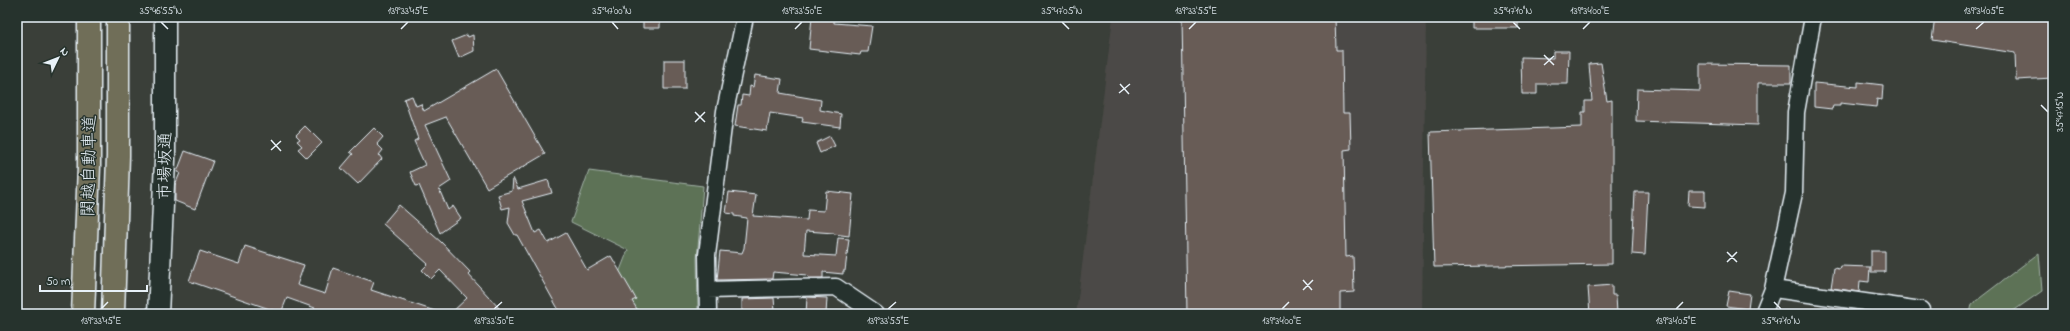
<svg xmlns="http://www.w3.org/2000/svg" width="2070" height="331" font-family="'Indie Flower','Klee One',sans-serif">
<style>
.built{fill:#4b4a46}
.green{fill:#5d7256;stroke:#a2b2a7}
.building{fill:#675b56;stroke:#e8f1f8}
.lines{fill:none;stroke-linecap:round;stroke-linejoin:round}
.minor-casing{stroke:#e8f1f8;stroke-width:19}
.tertiary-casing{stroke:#e8f1f8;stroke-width:23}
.motorway-casing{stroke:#e8f1f8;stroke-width:25}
.minor{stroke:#26332d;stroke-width:16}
.tertiary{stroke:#26332d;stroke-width:20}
.motorway{stroke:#706e59;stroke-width:22}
.ticks{fill:none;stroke:#e8f1f8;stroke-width:1.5}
.labels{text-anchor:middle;stroke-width:3;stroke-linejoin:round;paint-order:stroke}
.street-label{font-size:17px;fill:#e8f1f8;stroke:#26332d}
.neatline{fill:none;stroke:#e8f1f8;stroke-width:1.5}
.ticks-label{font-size:10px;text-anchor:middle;fill:#e8f1f8}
</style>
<rect width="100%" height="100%" fill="#3a3f39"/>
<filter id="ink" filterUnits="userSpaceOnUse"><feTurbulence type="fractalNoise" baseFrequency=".025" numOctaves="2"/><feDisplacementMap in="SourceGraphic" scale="8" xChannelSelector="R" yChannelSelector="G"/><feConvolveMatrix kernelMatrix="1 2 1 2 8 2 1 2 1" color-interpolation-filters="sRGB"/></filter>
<g filter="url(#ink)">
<path class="built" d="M 1113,17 L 1426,17 L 1422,314 L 1076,314 Z"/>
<path class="green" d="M 589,171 L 703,186 L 697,259 L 698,314 L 632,314 L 619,273 L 628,250 L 571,222 Z
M 2039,253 L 2042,291 L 2009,314 L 1970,314 L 1972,304 Z"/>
<path class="building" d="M 643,17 L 660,17 L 660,28 L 643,28 Z
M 812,17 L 834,17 L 834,23 L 872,26 L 868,52 L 861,52 L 860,55 L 809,49 Z
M 1182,17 L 1335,17 L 1336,50 L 1342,50 L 1343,113 L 1350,113 L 1351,149 L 1344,150 L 1346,257 L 1353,256 L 1354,292 L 1340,293 L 1340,314 L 1187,314 Z
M 1472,17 L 1518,17 L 1518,28 L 1472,28 Z
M 1935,17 L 2053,17 L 2053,78 L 2016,80 L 2015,53 L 1932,40 Z
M 467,35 L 468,37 L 473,35 L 474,51 L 459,58 L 452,41 Z
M 1553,51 L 1569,51 L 1568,84 L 1537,84 L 1537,94 L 1522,94 L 1521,57 L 1553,58 Z
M 664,60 L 685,60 L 685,89 L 664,89 Z
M 1601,63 L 1607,101 L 1612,100 L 1612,264 L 1434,267 L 1430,132 L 1582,127 L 1582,112 L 1585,112 L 1585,101 L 1592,101 L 1589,64 Z
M 1700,64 L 1791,65 L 1791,83 L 1758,83 L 1758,125 L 1636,121 L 1637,89 L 1700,91 Z
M 496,69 L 545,154 L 487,188 L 446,117 L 425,125 L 451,181 L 439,189 L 448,210 L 453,206 L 461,218 L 440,233 L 419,185 L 416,186 L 410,172 L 425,165 L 414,141 L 418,139 L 404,99 L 412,96 L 416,106 L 421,104 L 424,111 Z
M 755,75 L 782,79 L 780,93 L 821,100 L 820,110 L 841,114 L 840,127 L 802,122 L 803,118 L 770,113 L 767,131 L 735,126 L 738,105 L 741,105 L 742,95 L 749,96 L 750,86 L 753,87 Z
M 1858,82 L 1883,85 L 1882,100 L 1877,99 L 1876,107 L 1840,103 L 1840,106 L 1833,106 L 1832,109 L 1814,107 L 1814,83 L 1858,87 Z
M 305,126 L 322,143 L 307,158 L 298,149 L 302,146 L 297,141 L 300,139 L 296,135 Z
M 374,128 L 383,137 L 377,144 L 383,150 L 379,155 L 382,159 L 358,184 L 341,168 L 353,154 L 350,152 Z
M 830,136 L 835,146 L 820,153 L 816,143 Z
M 185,151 L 213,161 L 195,209 L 175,201 L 175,185 L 180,173 L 177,172 Z
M 513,178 L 518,189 L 548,180 L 552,193 L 522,201 L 535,233 L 541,230 L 548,243 L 566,233 L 587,270 L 611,256 L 636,299 L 632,301 L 640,314 L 561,314 L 517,235 L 515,235 L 508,223 L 510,207 L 502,209 L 498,195 L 512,191 Z
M 826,191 L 853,194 L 849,236 L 834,234 L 834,233 L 806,231 L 804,254 L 836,256 L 838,238 L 849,239 L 845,271 L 843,271 L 843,274 L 823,272 L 823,278 L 809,278 L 807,275 L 773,272 L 772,279 L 717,280 L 720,251 L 742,253 L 744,248 L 747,218 L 734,216 L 734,214 L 726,213 L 729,192 L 756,195 L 753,216 L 807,220 L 808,210 L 824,211 Z
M 1689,191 L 1705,191 L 1705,207 L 1688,206 Z
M 1635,192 L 1648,192 L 1645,255 L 1632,254 Z
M 399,205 L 441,242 L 470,272 L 468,274 L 499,308 L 492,314 L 450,314 L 467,298 L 440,270 L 431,279 L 422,270 L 428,264 L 383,224 Z
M 245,246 L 304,265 L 297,285 L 325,294 L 333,268 L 374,282 L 371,290 L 438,312 L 438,314 L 313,314 L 315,308 L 287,298 L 281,313 L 189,281 L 200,251 L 239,264 Z
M 1871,251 L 1885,251 L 1885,272 L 1871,272 Z
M 1840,266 L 1870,267 L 1869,282 L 1860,281 L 1859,292 L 1831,288 L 1834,268 L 1839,269 Z
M 1612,285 L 1612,295 L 1616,295 L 1617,314 L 1590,314 L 1588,287 Z
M 1729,291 L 1750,294 L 1748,309 L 1726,306 Z
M 807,297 L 827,298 L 826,314 L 806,314 Z
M 774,298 L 775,310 L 742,313 L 742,299 Z"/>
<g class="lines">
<g class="minor-casing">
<path id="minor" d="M 1773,289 L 1921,310 L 1920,314
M 708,290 L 836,287 L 876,314
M 708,314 L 707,255 L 725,111 L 745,17
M 1763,314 L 1773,289 L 1794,193 L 1796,112 L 1813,17"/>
</g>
<g class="tertiary-casing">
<path id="tertiary" d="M 158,314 L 165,161 L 165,17"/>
</g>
<g class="motorway-casing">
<path id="motorway" d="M 83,314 L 89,166 L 89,17
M 113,314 L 118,156 L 118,17"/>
</g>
<use href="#minor" class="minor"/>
<use href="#tertiary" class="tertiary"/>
<use href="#motorway" class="motorway"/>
</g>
</g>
<path class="ticks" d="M 161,22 L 168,29M 612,22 L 618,29M 1062,22 L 1069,29M 1513,22 L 1520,29M 401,29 L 408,22M 795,29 L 802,22M 1189,29 L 1196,22M 1583,29 L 1590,22M 1976,29 L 1984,22M 1544,55 L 1554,65M 1544,65 L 1554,56M 1120,84 L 1129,94M 1119,93 L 1130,84M 2041,105 L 2048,112M 695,112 L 705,122M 695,122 L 705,112M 271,140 L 281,151M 271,150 L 281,141M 1727,252 L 1737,262M 1727,262 L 1737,252M 1303,280 L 1312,290M 1303,290 L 1313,280M 1774,302 L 1781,309M 101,309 L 108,302M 494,309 L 502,302M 888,309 L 896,302M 1282,309 L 1289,302M 1676,309 L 1683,302"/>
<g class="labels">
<g class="street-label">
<text transform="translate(88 166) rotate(-89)" y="6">関越自動車道</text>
<text transform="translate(164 166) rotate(-89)" y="6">市場坂通</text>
</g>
</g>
<rect width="2070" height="331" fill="none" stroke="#26332d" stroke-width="44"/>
<g transform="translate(58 58) rotate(47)" stroke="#26332d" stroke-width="3" paint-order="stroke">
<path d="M0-3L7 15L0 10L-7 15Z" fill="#e8f1f8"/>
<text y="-6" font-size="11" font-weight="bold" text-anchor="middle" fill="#e8f1f8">N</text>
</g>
<path d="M40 285v6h107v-6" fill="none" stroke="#e8f1f8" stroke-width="2"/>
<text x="46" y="285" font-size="12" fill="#e8f1f8" stroke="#26332d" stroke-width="3" paint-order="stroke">50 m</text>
<rect x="22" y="22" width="2026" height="287" class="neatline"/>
<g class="ticks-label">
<text x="161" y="14">35°46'55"N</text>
<text x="408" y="14">139°33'45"E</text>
<text x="612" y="14">35°47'00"N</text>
<text x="802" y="14">139°33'50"E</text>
<text x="1062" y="14">35°47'05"N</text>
<text x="1196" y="14">139°33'55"E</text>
<text x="1513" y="14">35°47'10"N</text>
<text x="1590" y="14">139°34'00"E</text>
<text x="1984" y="14">139°34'05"E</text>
<text transform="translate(2059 112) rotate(-90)" y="4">35°47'15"N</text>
<text x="101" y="324">139°33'45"E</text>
<text x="494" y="324">139°33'50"E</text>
<text x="888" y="324">139°33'55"E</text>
<text x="1282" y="324">139°34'00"E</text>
<text x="1676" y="324">139°34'05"E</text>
<text x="1781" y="324">35°47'10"N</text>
</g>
</svg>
